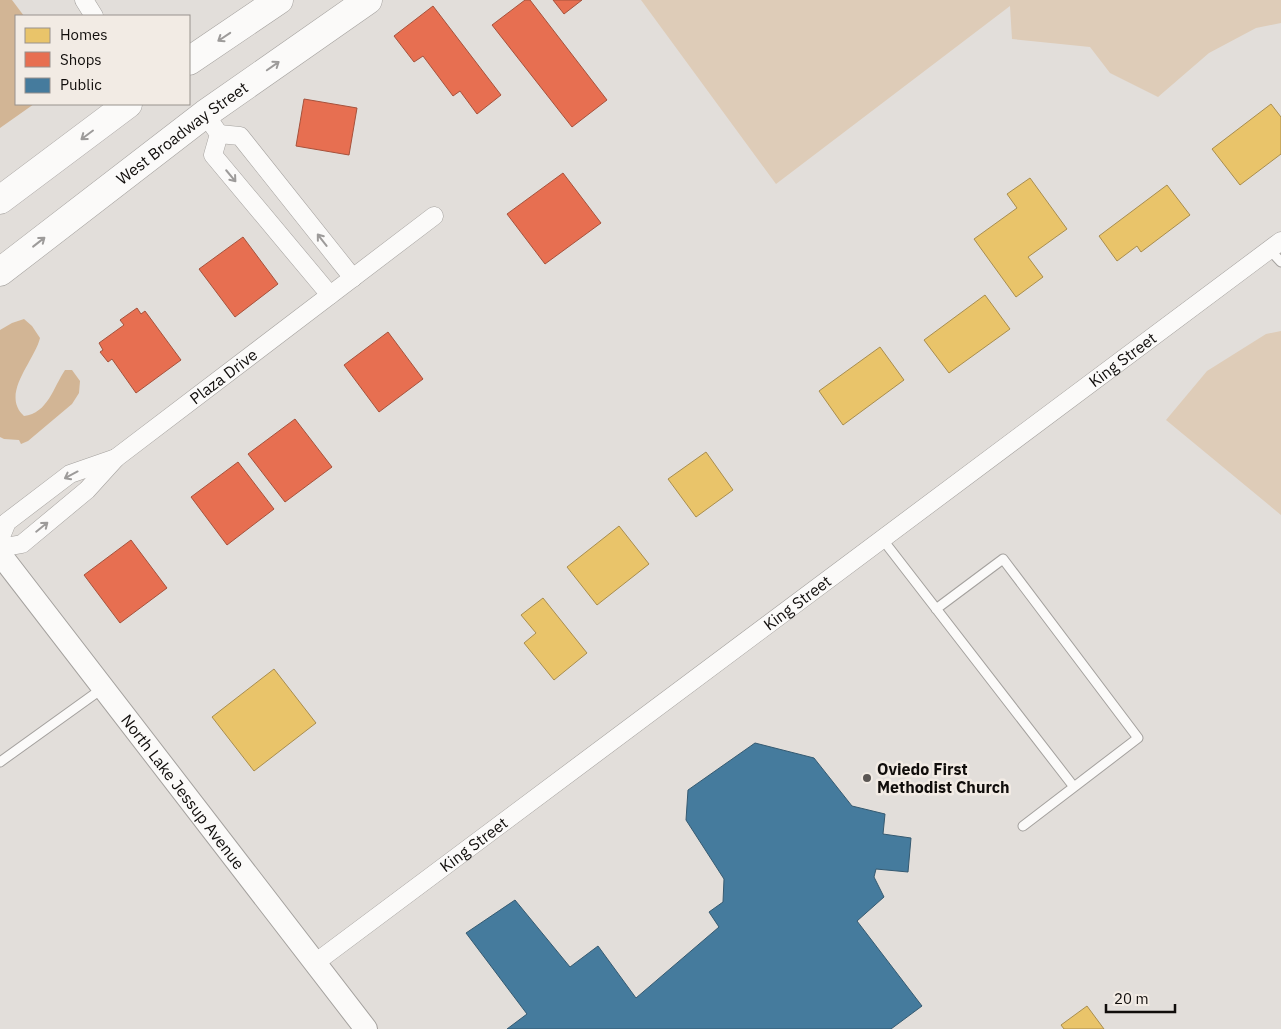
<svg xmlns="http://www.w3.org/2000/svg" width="1281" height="1029" font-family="'IBM Plex Sans',sans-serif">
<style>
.green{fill:#deccb8}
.water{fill:#d2b595}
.homes{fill:#e9c46a;stroke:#a88d4e}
.shops{fill:#e76f51;stroke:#a6523c}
.public{fill:#457b9d;stroke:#355a71}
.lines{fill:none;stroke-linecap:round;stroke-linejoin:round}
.service-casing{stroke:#a4a19e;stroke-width:11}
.minor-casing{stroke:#a4a19e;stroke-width:19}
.tertiary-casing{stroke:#a4a19e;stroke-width:24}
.primary-casing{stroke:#a4a19e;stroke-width:29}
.service{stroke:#fbfaf9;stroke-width:9}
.minor{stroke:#fbfaf9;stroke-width:18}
.tertiary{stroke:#fbfaf9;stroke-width:22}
.primary{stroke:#fbfaf9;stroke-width:28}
.oneway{stroke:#9d9b9a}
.poi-dot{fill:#5a5653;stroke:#f2ebe4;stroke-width:2}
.labels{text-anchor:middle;stroke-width:5;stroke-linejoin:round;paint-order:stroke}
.street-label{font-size:16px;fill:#100d0b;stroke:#f2ebe4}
.poi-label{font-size:16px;font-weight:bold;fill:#100d0b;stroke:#f2ebe4;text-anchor:start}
</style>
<rect width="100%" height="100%" fill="#e2deda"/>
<path class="green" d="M 641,0 L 1281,0 L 1281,23 L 1256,28 L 1209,53 L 1158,97 L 1110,73 L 1090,47 L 1012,39 L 1010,6 L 776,184 Z
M 1281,331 L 1281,515 L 1166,420 L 1207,371 L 1266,334 Z"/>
<path class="water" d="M 0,0 L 12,0 L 24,16 L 16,16 L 16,104 L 34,104 L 0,128 Z
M 24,319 L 32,326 L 40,338 C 34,362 0,394 24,416 C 48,413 53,388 65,370 L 72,370 L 80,381 L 79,393 L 72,404 L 28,441 L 21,444 L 19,440 L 4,439 L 0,437 L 0,330 L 12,323 Z"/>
<path class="homes" d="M 1271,104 L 1281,117 L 1281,154 L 1240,185 L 1212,149 Z
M 1030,178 L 1067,229 L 1028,257 L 1043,277 L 1016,297 L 974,239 L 1017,208 L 1007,194 Z
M 1167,185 L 1190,215 L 1141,252 L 1137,246 L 1117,261 L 1099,236 Z
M 985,295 L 1010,329 L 949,373 L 924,340 Z
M 880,347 L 904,380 L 843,425 L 819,391 Z
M 706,452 L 733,490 L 696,517 L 668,479 Z
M 619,526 L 649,564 L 597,605 L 567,567 Z
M 543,598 L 587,653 L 554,680 L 524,643 L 536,633 L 521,615 Z
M 274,669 L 316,723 L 254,771 L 212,717 Z
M 1087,1006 L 1104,1029 L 1064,1029 L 1061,1025 Z"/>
<path class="shops" d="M 525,0 L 530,0 L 607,100 L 572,127 L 492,25 Z
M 553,0 L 582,0 L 564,14 Z
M 433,6 L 501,95 L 477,114 L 460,91 L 453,96 L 423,56 L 414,62 L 394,36 Z
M 304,99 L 357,108 L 349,155 L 296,146 Z
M 563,173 L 601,223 L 545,264 L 507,214 Z
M 243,237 L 278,284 L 235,317 L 199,269 Z
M 137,308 L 141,314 L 145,311 L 181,360 L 136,393 L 112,359 L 108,362 L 100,352 L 103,350 L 99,343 L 124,325 L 120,320 Z
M 388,332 L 423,379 L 379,412 L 344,365 Z
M 295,419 L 332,467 L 285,502 L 248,454 Z
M 238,462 L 274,509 L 227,545 L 191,497 Z
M 131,540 L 167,588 L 120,623 L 84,575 Z"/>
<path class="public" d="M 755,743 L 814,758 L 852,806 L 885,814 L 883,834 L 911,838 L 908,872 L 876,869 L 874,877 L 884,897 L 857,921 L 922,1006 L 891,1029 L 507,1029 L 527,1014 L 466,933 L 515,900 L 570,967 L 598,946 L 636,998 L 719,927 L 709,912 L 723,902 L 724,879 L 686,820 L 688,790 Z"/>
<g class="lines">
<g class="service-casing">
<path id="service" d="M 1270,250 L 1281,262
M 883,540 L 1074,787
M 936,609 L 1003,559 L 1138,738 L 1023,826
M 0,762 L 103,688"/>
</g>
<g class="minor-casing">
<g id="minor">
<path d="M 84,0 L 94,16"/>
<path d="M 205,114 L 219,134 L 213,155 L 330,295"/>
<path d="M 219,134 L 240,136 L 353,278"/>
<path d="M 0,539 L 7,522 L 70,474 L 116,458"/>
<path id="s1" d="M 0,548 L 22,544 L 87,490 L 116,458 L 434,216"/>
<path id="s2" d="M 315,963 L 1281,241"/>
</g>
</g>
<g class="tertiary-casing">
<g id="tertiary">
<path id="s3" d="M 0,554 L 366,1029"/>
</g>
</g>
<g class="primary-casing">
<g id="primary">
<path d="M 189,61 L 279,0"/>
<path d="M 0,200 L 128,104"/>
<path id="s4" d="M 0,272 L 205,114 L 368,0"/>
</g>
</g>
<use href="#service" class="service"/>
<use href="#minor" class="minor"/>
<use href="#tertiary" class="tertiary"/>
<use href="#primary" class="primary"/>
</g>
<defs><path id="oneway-shaft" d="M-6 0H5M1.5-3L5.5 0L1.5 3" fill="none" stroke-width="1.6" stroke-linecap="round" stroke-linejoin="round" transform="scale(1.25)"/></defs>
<g class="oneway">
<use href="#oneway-shaft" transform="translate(224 37) rotate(146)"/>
<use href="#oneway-shaft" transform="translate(273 66) rotate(-35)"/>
<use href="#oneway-shaft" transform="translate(87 135) rotate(143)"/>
<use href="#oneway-shaft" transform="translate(231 176) rotate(50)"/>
<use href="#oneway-shaft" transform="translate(322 240) rotate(-128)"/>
<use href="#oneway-shaft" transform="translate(39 242) rotate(-38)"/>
<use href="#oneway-shaft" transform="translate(71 475) rotate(152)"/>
<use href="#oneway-shaft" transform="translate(42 527) rotate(-39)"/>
</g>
<circle class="poi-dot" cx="867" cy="778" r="5"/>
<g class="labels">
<g class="street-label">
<text dy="6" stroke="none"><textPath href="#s4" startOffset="229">West Broadway Street</textPath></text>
<text dy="6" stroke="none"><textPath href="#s2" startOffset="1008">King Street</textPath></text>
<text dy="6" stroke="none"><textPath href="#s1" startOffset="285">Plaza Drive</textPath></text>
<text dy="6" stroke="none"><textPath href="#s2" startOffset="602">King Street</textPath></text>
<text dy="6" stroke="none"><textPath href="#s3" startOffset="300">North Lake Jessup Avenue</textPath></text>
<text dy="6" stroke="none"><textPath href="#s2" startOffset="198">King Street</textPath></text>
</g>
<g class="poi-label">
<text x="877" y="775">Oviedo First<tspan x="877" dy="18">Methodist Church</tspan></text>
</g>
</g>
<rect x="15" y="15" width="175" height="90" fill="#f2ebe4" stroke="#98928d"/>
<rect x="25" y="28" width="25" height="15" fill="#e9c46a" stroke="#98928d"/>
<text x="60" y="40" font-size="15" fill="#100d0b">Homes</text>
<rect x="25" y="52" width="25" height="15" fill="#e76f51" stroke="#98928d"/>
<text x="60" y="65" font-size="15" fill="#100d0b">Shops</text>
<rect x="25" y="78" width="25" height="15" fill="#457b9d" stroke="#98928d"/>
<text x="60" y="90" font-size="15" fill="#100d0b">Public</text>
<path d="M1106 1004v8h69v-8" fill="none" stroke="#100d0b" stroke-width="2.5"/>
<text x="1114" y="1004" font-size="15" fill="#100d0b" stroke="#f2ebe4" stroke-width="4" paint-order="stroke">20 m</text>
</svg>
